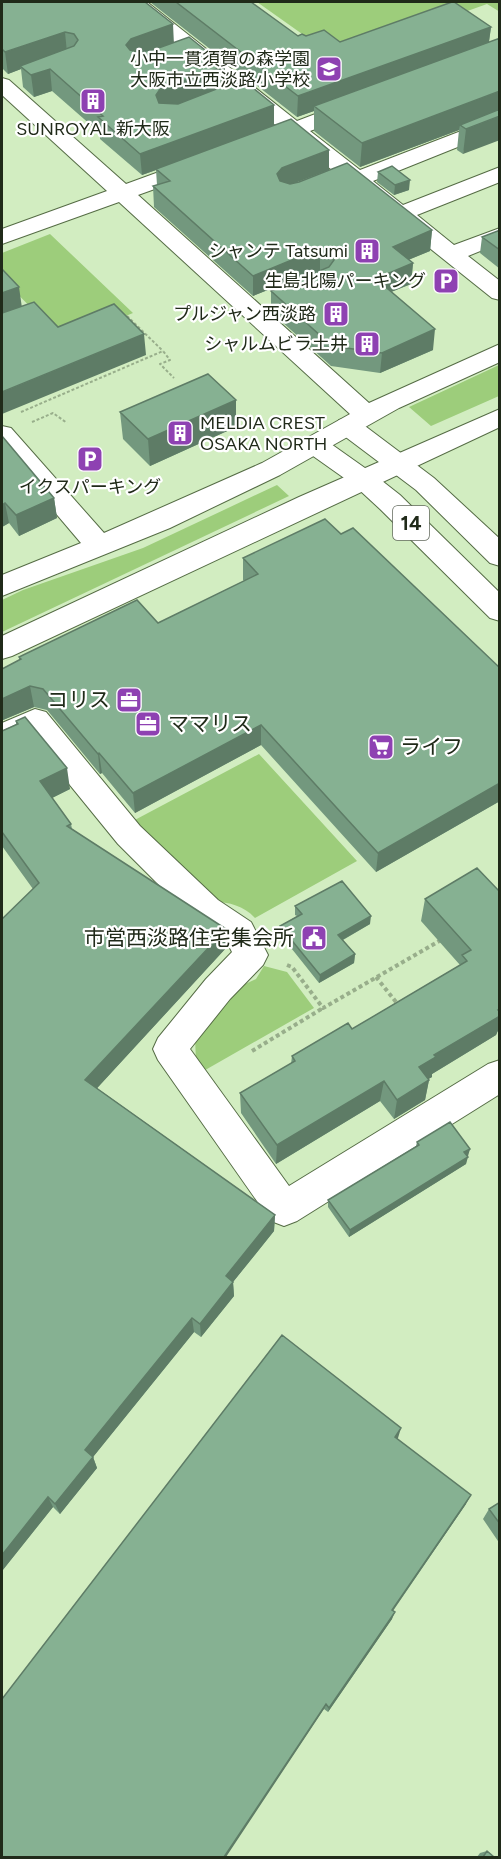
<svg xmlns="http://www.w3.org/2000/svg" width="501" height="1859" font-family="Figtree,'Noto Sans JP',sans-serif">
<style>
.green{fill:#9dcd7b}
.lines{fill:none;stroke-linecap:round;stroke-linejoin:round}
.minor-casing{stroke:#556c45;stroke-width:2}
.major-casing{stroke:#556c45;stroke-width:2}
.path-far1{stroke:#98ae8b;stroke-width:2;stroke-dasharray:3 2;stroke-linecap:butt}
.path{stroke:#98ae8b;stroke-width:4;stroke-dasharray:4 3;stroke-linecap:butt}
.minor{fill:#fff;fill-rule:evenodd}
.major{fill:#fff;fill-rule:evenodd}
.wall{fill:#73987e}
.shaded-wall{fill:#5e7c66}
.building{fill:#86b192;stroke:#5e7c66;stroke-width:1.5}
.labels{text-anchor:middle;stroke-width:4.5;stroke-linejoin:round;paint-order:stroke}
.far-poi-label{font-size:18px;fill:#202a19;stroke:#fff;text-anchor:end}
.shield{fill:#fff;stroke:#636a5e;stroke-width:1.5}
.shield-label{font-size:20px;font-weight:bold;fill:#202a19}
.poi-label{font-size:21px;fill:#202a19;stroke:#fff;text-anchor:end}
</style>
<rect width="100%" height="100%" fill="#d2edc1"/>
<path class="green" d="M 257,2 L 499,2 L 500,12 L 487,4 L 336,58 Z
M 50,234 L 133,313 L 2,367 L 42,319 L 2,278 L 2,253 Z
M 499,365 L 499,396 L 431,426 L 409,407 Z
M 277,485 L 289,496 L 2,632 L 2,600 L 23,590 L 143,548 Z
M 259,754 L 357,861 L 255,918 C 243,905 230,903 213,901 L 131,822 Z
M 264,966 L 287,972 L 314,1008 L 200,1073 L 196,1062 L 195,1037 L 226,993 L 256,979 Z"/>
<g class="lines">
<g class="minor-casing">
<path id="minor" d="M 125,2 L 147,2 L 297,121 L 347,102 L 355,101 L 363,102 L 366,107 L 363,112 L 310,131 L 360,170 L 500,116 L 500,130 L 373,181 L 403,205 L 500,167 L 500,182 L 417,215 L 454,245 L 500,228 L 500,243 L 468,256 L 500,281 L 500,300 L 492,298 L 292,138 L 260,149 L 252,147 L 249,142 L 252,137 L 279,128 Z
M 2,78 L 9,80 L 126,184 L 189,161 L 197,159 L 205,161 L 208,166 L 205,171 L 138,195 L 369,403 L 500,344 L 500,362 L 399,408 L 280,475 L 170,528 L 2,596 L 2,575 L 81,543 L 2,450 L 2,426 L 11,428 L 104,533 L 262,463 L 350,414 L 119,202 L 2,244 L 2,229 L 107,191 L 2,95 Z
M 500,409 L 500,427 L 12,656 L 2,659 L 2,636 L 299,497 Z
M 35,709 L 46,712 L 140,826 L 218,900 L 251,922 L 268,955 L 263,965 L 230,999 L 190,1049 L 289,1186 L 488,1064 L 500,1060 L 500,1094 L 297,1221 L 284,1226 L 271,1221 L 158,1060 L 153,1049 L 158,1038 L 206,979 L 232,952 L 227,942 L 194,920 L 118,844 L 30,736 L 2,747 L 2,723 Z"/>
</g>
<g class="major-casing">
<path id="major" d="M 348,418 L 357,420 L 434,478 L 500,539 L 500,566 L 490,563 L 416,490 L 339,432 L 335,426 L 339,420 Z
M 315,436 L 324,439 L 372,473 L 400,495 L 500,593 L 500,621 L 490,618 L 380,509 L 354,485 L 306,451 L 302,445 L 306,439 Z"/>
</g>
<path class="path-far1" d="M 127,316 L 163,351
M 21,412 L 163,351 L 170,360 L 160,364 L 174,378
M 32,422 L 53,413 L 67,423"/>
<path class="path" d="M 287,965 L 292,967 L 323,1008 L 441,940
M 376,977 L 400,1007
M 252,1051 L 323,1008"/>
<use href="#minor" class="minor"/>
<use href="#major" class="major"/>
</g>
<path class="wall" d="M 2,2 L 173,24 L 173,43 L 329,170 L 295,183 L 432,230 L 430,251 L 408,260 L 413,263 L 411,284 L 391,292 L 433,350 L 380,373 L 331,366 L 271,312 L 271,291 L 319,271 L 310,273 L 253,296 L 154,207 L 153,186 L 157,185 L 156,170 L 142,175 L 100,139 L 100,133 L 52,91 L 34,97 L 23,87 L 21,69 L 8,74 L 2,68 Z
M 150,2 L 251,2 L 298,36 L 340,42 L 491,27 L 489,42 L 463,154 L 457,150 L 459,130 L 360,167 L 314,131 L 314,111 L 297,117 Z
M 378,172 L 409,190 L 394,195 L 377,182 Z
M 500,230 L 500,269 L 480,253 L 482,237 Z
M 120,412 L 236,427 L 150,466 L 123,439 Z
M 2,436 L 54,498 L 57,518 L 19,536 L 9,523 L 2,527 Z
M 341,534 L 500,668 L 500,801 L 376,872 L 261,745 L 135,813 L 102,773 L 100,774 L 47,710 L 34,707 L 3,720 L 2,719 L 2,669 L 19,660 L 19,657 L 158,623 L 244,581 L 243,580 L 243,558 Z
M 16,721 L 70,789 L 52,798 L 71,824 L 72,829 L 226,948 L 97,1088 L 275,1215 L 274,1231 L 233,1282 L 234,1296 L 201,1337 L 194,1332 L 93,1457 L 97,1468 L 60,1514 L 53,1507 L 2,1571 L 2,919 L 33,889 L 2,846 L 2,731 L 16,724 Z
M 500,892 L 500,1026 L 496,1035 L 432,1074 L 432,1077 L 428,1079 L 429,1080 L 425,1100 L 394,1119 L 380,1101 L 276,1164 L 241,1113 L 240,1093 L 291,1064 L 292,1056 L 352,1029 L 460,965 L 421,921 L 425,899 Z
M 295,906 L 370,924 L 343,940 L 355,954 L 354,963 L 319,983 L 280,934 L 280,926 L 297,916 L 295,915 Z
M 417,1142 L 470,1149 L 467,1156 L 466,1164 L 349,1237 L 328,1207 L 328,1200 L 416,1146 Z
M 398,1438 L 397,1439 L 466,1504 L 393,1611 L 392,1619 L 328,1712 L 324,1709 L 2,1857 Z
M 500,1502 L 500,1544 L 483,1519 L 489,1509 Z
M 487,1851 L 494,1857 L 477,1857 L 480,1853 Z"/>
<path class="shaded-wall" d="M 173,24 L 174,45 L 132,60 L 126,45 L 131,39 Z
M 491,27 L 488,48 L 314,106 L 314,111 L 297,117 L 298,96 Z
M 65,32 L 67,53 L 20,66 L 21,69 L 8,74 L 5,52 Z
M 225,66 L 225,87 L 161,111 L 156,95 L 160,89 Z
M 50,69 L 52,91 L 34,97 L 31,75 Z
M 500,91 L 500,115 L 460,125 L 459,130 L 360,167 L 362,143 Z
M 274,105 L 274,126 L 156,169 L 156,170 L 142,175 L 140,154 Z
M 500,116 L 500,140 L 463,154 L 466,129 Z
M 329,150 L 329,170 L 281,188 L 277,174 L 282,168 Z
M 410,180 L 409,190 L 394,195 L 395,185 Z
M 432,230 L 430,251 L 391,267 L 393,247 Z
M 320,250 L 320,271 L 310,273 L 253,296 L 253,276 L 311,252 Z
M 413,263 L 411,284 L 386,294 L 379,303 L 382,276 Z
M 19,287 L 22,308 L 2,315 L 2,293 Z
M 435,329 L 433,350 L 380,373 L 382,353 Z
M 144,334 L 146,355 L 2,414 L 2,392 Z
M 236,400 L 236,427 L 150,466 L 148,439 Z
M 54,498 L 57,518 L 19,536 L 16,515 Z
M 5,503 L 9,523 L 2,527 L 2,505 Z
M 30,686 L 34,707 L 3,720 L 2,715 L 2,699 Z
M 261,725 L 261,745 L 135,813 L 133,793 Z
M 99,753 L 102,773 L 100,774 L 98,754 Z
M 67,768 L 70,789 L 44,802 L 40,781 Z
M 500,783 L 500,801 L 376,872 L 378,853 Z
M 371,916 L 370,924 L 337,943 L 338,935 Z
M 226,929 L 226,948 L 89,1097 L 85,1080 Z
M 355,954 L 354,963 L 319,983 L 320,975 Z
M 500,1009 L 500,1026 L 496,1035 L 432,1074 L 432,1077 L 415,1087 L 419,1067 L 434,1055 Z
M 429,1080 L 425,1100 L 394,1119 L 397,1100 Z
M 384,1081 L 380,1101 L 276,1164 L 277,1145 Z
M 470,1149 L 468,1156 L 462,1159 L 464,1152 Z
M 468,1157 L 466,1164 L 349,1237 L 350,1230 Z
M 275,1215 L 274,1231 L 233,1282 L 234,1296 L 201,1337 L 200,1324 L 226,1276 Z
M 192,1318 L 194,1332 L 93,1457 L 97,1468 L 60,1514 L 55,1504 L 85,1450 Z
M 401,1428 L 398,1438 L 392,1446 L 395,1437 Z
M 471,1495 L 466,1504 L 389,1616 L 392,1610 Z
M 48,1497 L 53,1507 L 2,1571 L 2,1555 Z
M 395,1612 L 392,1619 L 328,1712 L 329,1708 Z
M 326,1704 L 324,1709 L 226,1857 L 224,1857 Z"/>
<path class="building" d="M 2,2 L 145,2 L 173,24 L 131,39 L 126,45 L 130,50 L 138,52 L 153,50 L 189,37 L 225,66 L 160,89 L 156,95 L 159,103 L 178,104 L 242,79 L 274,105 L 140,154 L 98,117 L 103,116 L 50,69 L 31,75 L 20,66 L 74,46 L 78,40 L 74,34 L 65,32 L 5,52 L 2,49 Z
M 176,2 L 251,2 L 298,36 L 302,34 L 306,36 L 324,30 L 340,42 L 452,2 L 454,2 L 491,27 L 298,96 Z
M 500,38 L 500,91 L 362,143 L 314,106 Z
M 500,109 L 500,116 L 466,129 L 460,125 Z
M 291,119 L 329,150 L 282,168 L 277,174 L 280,181 L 290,184 L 299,182 L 347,163 L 432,230 L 393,247 L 413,263 L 382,276 L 387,281 L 381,283 L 435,329 L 382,353 L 332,346 L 271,291 L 329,267 L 334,260 L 330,253 L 320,250 L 311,252 L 253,276 L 153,186 L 170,181 L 156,169 Z
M 392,166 L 410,180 L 395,185 L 378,172 Z
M 500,230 L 500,250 L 482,237 Z
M 2,269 L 19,287 L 2,293 Z
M 34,302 L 58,327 L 114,304 L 144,334 L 2,392 L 2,313 Z
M 208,374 L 236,400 L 148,439 L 120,412 Z
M 2,436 L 54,498 L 16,515 L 5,503 L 2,505 Z
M 325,519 L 341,534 L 353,528 L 500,668 L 500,783 L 378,853 L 261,725 L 133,793 L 99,753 L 98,754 L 43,689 L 30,686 L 2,699 L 2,669 L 21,659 L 19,657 L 137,600 L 158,623 L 258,574 L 243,558 Z
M 25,717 L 67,768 L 40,781 L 71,824 L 67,826 L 226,929 L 85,1080 L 275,1215 L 226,1276 L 233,1282 L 200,1324 L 192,1318 L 85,1450 L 93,1457 L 55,1504 L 48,1497 L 2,1555 L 2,919 L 39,883 L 2,832 L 2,731 L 18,724 L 16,721 Z
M 477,868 L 500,892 L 500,1009 L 498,1010 L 500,1012 L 500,1016 L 434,1055 L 436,1057 L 419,1067 L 429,1080 L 397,1100 L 384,1081 L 277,1145 L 240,1093 L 295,1061 L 292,1056 L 348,1023 L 352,1029 L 467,961 L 462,955 L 471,950 L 425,899 Z
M 342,881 L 371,916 L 338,935 L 355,954 L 320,975 L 280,926 L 302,914 L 295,906 Z
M 450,1122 L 470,1149 L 464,1152 L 468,1157 L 350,1230 L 328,1200 L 419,1145 L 417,1142 Z
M 282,1335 L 401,1428 L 395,1437 L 471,1495 L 392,1610 L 395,1612 L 329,1708 L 326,1704 L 224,1857 L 2,1857 L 2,1699 Z
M 500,1502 L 500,1524 L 489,1509 Z
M 487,1851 L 494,1857 L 483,1857 Z"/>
<defs>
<g id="school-square" transform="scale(1.35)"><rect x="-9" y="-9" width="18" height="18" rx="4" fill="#8e41b2" stroke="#fff"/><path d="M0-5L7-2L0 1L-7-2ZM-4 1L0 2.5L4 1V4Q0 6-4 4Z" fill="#fff"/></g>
<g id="building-square" transform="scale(1.35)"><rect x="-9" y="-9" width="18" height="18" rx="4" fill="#8e41b2" stroke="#fff"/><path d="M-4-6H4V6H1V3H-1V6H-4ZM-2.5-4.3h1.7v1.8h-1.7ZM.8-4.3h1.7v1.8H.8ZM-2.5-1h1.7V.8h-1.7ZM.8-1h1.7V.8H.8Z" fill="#fff"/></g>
<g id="parking-square" transform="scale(1.35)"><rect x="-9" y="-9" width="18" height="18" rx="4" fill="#8e41b2" stroke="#fff"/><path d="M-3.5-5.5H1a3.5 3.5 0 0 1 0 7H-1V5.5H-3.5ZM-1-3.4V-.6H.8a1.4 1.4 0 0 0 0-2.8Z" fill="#fff"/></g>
<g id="office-square" transform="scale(1.35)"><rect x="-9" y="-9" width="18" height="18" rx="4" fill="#8e41b2" stroke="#fff"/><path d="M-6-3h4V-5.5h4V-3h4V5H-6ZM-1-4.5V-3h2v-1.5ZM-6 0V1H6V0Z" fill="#fff"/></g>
<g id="supermarket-square" transform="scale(1.35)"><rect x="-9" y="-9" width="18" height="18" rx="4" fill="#8e41b2" stroke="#fff"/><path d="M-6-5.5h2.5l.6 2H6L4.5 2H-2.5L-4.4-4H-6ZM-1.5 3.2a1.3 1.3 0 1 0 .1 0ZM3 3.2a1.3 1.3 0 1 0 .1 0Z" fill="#fff"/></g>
<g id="civic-square" transform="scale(1.35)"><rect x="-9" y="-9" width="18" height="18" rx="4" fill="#8e41b2" stroke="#fff"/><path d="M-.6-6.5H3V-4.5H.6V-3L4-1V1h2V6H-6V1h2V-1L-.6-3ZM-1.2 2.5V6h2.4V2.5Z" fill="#fff"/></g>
</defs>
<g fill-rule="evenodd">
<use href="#school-square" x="329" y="69"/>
<use href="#building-square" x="93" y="101"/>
<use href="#building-square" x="367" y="251"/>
<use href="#parking-square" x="446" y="281"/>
<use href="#building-square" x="336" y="314"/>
<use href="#building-square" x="367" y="344"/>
<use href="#building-square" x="180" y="433"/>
<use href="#parking-square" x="90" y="459"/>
<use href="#office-square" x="129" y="700"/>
<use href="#office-square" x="148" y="724"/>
<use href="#supermarket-square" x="381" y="747"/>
<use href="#civic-square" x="314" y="938"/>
</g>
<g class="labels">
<g class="far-poi-label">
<text x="310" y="65">小中一貫須賀の森学園<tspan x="310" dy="21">大阪市立西淡路小学校</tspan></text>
<text x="93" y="135" text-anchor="middle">SUNROYAL 新大阪</text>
<text x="348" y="257">シャンテ Tatsumi</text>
<text x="426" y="287">生島北陽パーキング</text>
<text x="316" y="320">プルジャン西淡路</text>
<text x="348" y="350">シャルムビラ土井</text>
<text x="200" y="429" text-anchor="start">MELDIA CREST<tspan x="200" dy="21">OSAKA NORTH</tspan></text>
<text x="90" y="493" text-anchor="middle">イクスパーキング</text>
</g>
<rect class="shield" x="393" y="506" width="36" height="34" rx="4.5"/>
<g class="shield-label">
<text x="411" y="530">14</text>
</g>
<g class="poi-label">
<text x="110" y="707">コリス</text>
<text x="168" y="731" text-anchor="start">ママリス</text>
<text x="400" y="754" text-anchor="start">ライフ</text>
<text x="294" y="945">市営西淡路住宅集会所</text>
</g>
</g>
<rect width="501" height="1859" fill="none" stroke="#202a19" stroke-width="6"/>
</svg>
